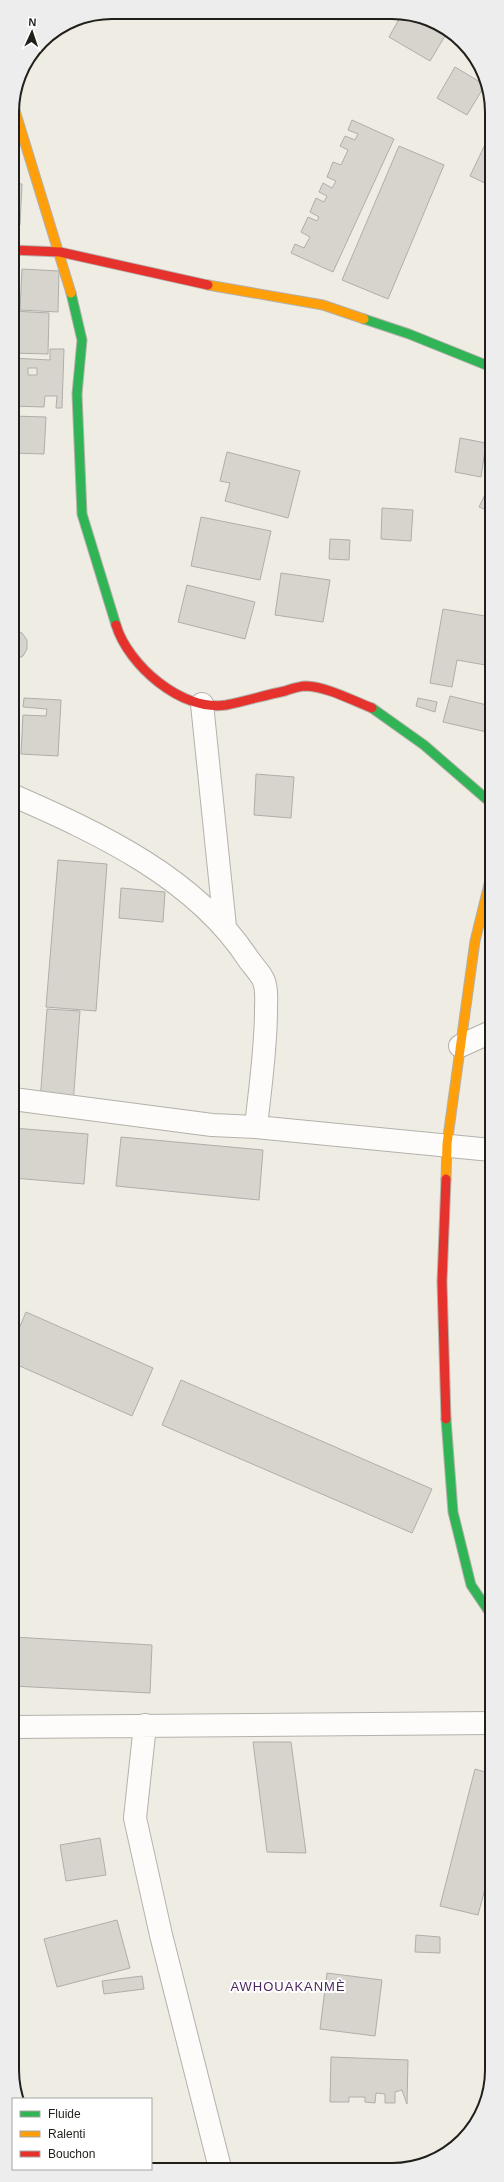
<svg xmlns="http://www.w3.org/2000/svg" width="504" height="2182" font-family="Arial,sans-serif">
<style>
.building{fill:#d6d4cd;stroke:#b0aea9;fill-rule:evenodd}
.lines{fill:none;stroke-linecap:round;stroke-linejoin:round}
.street-casing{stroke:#b4b1ab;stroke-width:24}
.fast-casing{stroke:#b4b1ab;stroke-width:11}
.slow-casing{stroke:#b4b1ab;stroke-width:11}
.jam-casing{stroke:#b4b1ab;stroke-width:11}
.street{stroke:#fdfcfb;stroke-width:22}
.fast{stroke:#30b455;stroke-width:9}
.slow{stroke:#ff9f0a;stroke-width:9}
.jam{stroke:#e5322d;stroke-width:9}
.labels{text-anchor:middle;stroke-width:4;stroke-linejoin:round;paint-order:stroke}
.quarter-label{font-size:13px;letter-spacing:1px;fill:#4c275e;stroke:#fff}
.rim{fill:none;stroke:#211f1a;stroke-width:2}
</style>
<rect width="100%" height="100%" fill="#efece4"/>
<path class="building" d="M 402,14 L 412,14 L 442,25 L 448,31 L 430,61 L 389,37 Z
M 455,67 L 485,85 L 467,115 L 437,98 Z
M 352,120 L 394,139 L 333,272 L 291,253 L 295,244 L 304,248 L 310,237 L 301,232 L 308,217 L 317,221 L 319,217 L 310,212 L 316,198 L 324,202 L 327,196 L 319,192 L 323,183 L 332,188 L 336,181 L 327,177 L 333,162 L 341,165 L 348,150 L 340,146 L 345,136 L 355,140 L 358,134 L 348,130 Z
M 491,132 L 491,186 L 470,176 Z
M 399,146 L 444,165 L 388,299 L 342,280 Z
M 12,183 L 22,184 L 20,225 L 12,224 Z
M 22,269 L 59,271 L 58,312 L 20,310 Z
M 12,311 L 49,313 L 48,354 L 12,353 Z
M 50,349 L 64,349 L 62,408 L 56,408 L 57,396 L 45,396 L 44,407 L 12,406 L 12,358 L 50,360 ZM 28,368 L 37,368 L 37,375 L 28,375 Z
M 12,416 L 46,417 L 44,454 L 12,453 Z
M 460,438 L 486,443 L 481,477 L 455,472 Z
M 227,452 L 300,471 L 288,518 L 225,501 L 230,483 L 220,481 Z
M 491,482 L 491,512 L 479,507 Z
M 382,508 L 413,510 L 411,541 L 381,539 Z
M 201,517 L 271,531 L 260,580 L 191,566 Z
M 330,539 L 350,540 L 349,560 L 329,559 Z
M 281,573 L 330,580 L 323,622 L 275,615 Z
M 187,585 L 255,602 L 245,639 L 178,622 Z
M 443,609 L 491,617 L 491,666 L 457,660 L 452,687 L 430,683 Z
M 12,629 L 22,633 L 27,640 L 27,649 L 23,656 L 12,661 Z
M 450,696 L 491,706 L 491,733 L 443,722 Z
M 24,698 L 61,700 L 58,756 L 21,754 L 23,715 L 46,716 L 47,709 L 23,707 Z
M 418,698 L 437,702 L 435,712 L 416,706 Z
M 256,774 L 294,777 L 291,818 L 254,815 Z
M 58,860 L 107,864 L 96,1011 L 46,1007 Z
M 121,888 L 165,892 L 163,922 L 119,918 Z
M 47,1009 L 80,1011 L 73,1104 L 40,1101 Z
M 13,1128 L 88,1134 L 84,1184 L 13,1178 Z
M 121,1137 L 263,1150 L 259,1200 L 116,1186 Z
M 26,1312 L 153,1368 L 132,1416 L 13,1363 L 13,1343 Z
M 181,1380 L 432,1489 L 412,1533 L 162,1425 Z
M 13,1637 L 152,1645 L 150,1693 L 13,1686 Z
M 253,1742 L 291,1742 L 306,1853 L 267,1852 Z
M 475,1769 L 492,1774 L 492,1863 L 478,1915 L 440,1906 Z
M 100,1838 L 106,1875 L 66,1881 L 60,1845 Z
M 117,1920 L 130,1968 L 57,1987 L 44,1939 Z
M 416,1935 L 440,1937 L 440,1953 L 415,1952 Z
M 327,1973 L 382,1980 L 375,2036 L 320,2029 Z
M 142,1976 L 144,1989 L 104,1994 L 102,1981 Z
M 331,2057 L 408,2060 L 407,2104 L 402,2090 L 395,2092 L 395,2103 L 385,2103 L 385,2094 L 376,2093 L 375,2103 L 365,2102 L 365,2097 L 349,2097 L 349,2102 L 330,2102 Z"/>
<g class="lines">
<g class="street-casing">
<path id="street" d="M 202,704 L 225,927
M 12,795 C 99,833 196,878 249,960 C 254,967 264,977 265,985 C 267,993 266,1002 266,1010 C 266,1049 260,1088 256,1127
M 460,1046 L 491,1032
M 13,1099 L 212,1125 L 256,1127 L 491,1150
M 145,1725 L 135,1818 L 161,1935 L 220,2168
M 13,1727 L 492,1723"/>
</g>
<g class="fast-casing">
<path id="fast" d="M 71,293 L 82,340 L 77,394 L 82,514 L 116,625
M 364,319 L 409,334 L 491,367
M 372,708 L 424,745 L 491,803
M 446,1419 L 453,1512 L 471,1585 L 492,1616"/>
</g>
<g class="slow-casing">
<path id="slow" d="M 13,104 L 71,293
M 208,285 L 323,305 L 364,319
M 446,1179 L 447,1144 L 475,941 L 491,876"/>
</g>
<g class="jam-casing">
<path id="jam" d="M 12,250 L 60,252 L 208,285
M 116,625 C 128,665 182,712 226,705 C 246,701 265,695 285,691 C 291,689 299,686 306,686 C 328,687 351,700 372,708
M 446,1179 L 442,1282 L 446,1419"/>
</g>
<use href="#street" class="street"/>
<use href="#fast" class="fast"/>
<use href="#slow" class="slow"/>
<use href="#jam" class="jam"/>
</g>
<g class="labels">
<g class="quarter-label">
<text x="288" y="1991">AWHOUAKANMÈ</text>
</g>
</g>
<path d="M0 0H504V2182H0ZM112 19H392A93 93 0 0 1 485 112V2070A93 93 0 0 1 392 2163H112A93 93 0 0 1 19 2070V112A93 93 0 0 1 112 19Z" fill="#ededed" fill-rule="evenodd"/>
<path class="rim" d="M112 19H392A93 93 0 0 1 485 112V2070A93 93 0 0 1 392 2163H112A93 93 0 0 1 19 2070V112A93 93 0 0 1 112 19Z"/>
<rect x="12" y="2098" width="140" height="72" fill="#ffffff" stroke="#a6a5a3"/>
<rect x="20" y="2111" width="20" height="6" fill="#30b455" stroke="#a6a5a3"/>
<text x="48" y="2118" font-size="12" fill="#211f1a">Fluide</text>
<rect x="20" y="2131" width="20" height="6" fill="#ff9f0a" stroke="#a6a5a3"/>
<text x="48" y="2138" font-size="12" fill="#211f1a">Ralenti</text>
<rect x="20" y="2151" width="20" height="6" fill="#e5322d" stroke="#a6a5a3"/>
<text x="48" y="2158" font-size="12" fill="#211f1a">Bouchon</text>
<g transform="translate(32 32) rotate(3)" stroke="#ffffff" stroke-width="3" paint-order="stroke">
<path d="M0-3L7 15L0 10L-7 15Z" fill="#211f1a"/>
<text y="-6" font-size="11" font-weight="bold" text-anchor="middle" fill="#211f1a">N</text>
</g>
</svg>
